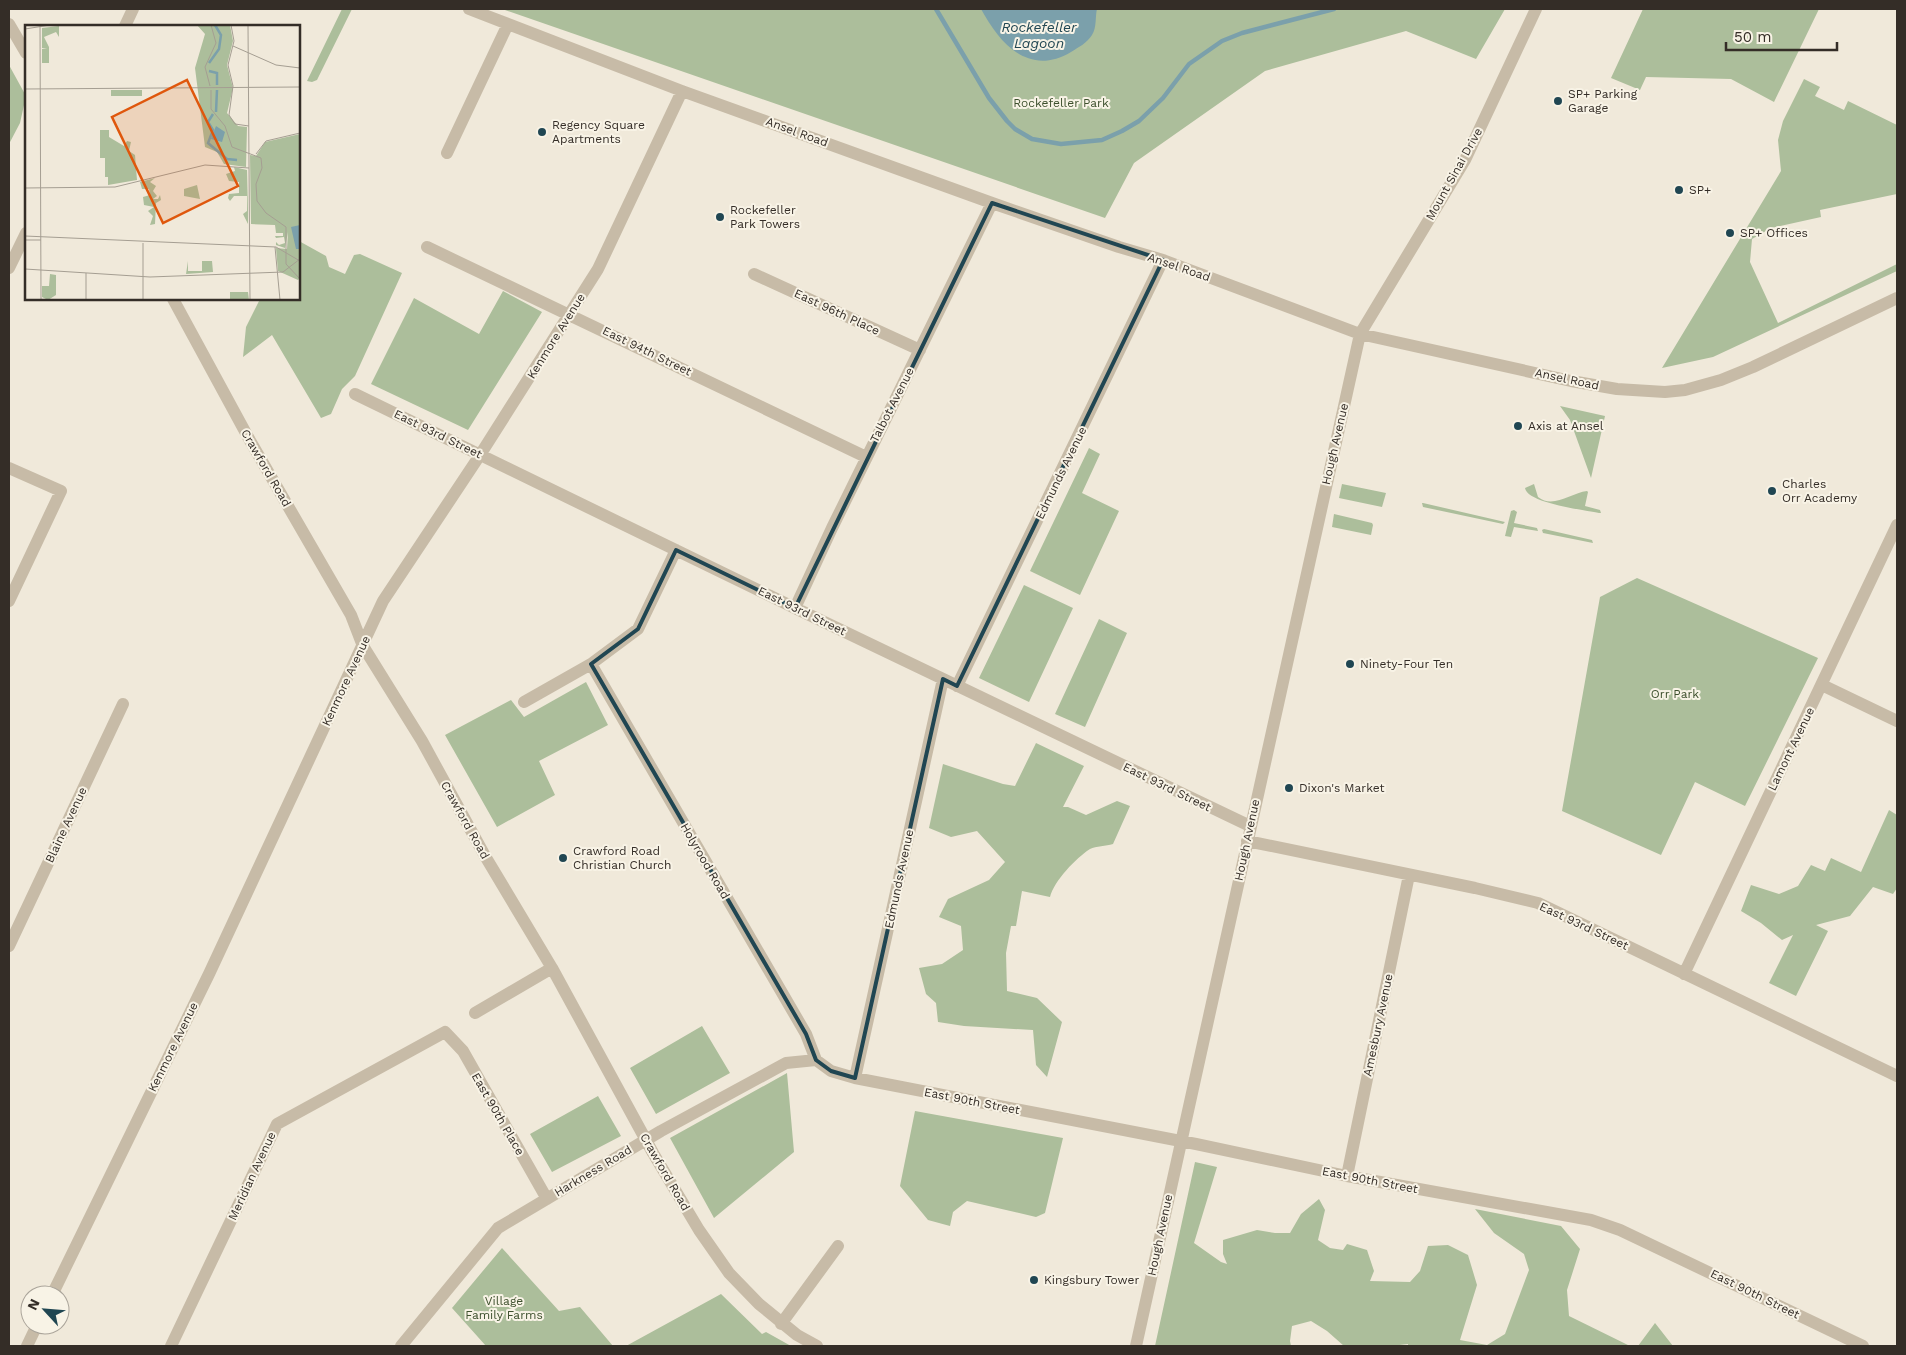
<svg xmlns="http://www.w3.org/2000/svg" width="1906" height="1355" font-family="'Work Sans',sans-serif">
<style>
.green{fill:#acbe9b}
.water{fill:#7ba0ab}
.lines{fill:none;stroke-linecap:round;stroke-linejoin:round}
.stream{stroke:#7ba0ab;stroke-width:4.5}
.minor{stroke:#c7bba7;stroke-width:12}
.marked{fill:none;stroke:#204652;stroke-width:4;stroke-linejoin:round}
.poi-dot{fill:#204652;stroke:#f8f3e6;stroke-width:2}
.labels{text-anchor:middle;stroke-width:4;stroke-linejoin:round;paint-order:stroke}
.poi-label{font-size:12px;fill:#342d27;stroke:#f8f3e6;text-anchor:start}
.park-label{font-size:12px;fill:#3d502d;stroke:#f8f3e6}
.street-label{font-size:12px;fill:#342d27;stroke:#f8f3e6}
.water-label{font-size:14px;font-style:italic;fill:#204652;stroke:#f8f3e6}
.inset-river{fill:none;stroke:#7ba0ab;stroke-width:2.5}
.inset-road{fill:none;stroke:#a59e92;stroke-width:1}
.view{fill:#df570d;fill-opacity:0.15;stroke:#df570d;stroke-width:2.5}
.inset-edge{fill:none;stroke:#342d27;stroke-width:2.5}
</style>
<rect width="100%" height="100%" fill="#f0e9da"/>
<path class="green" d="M 342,9 L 352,9 L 317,80 L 312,82 L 307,81 Z
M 502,9 L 1505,9 L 1476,59 L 1406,31 L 1265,71 L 1134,163 L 1105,218 Z
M 1643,9 L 1819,9 L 1774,102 L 1731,79 L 1646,77 L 1640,90 L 1611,78 Z
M 9,65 L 26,96 L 20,123 L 9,144 Z
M 1804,79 L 1820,87 L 1815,96 L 1844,110 L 1848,101 L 1897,125 L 1897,194 L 1820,210 L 1821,217 L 1771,228 L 1752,239 L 1750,262 L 1778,323 L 1897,264 L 1897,271 L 1713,357 L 1662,368 L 1781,171 L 1778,140 L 1783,121 Z
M 299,241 L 326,256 L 329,267 L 345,274 L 354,255 L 360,254 L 402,273 L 355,376 L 342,389 L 331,414 L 321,418 L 272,335 L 243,357 L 246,327 L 260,299 L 299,299 Z
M 503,291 L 542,312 L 468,430 L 371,384 L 414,298 L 479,334 Z
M 1560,406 L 1605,416 L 1591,478 L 1570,420 Z
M 1089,448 L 1100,454 L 1082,493 L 1119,511 L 1080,595 L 1030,571 Z
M 1342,484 L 1386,493 L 1382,507 L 1339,498 Z
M 1534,484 L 1538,497 C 1553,509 1571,493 1587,491 L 1588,492 L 1585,506 L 1600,510 L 1601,513 L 1599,513 C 1584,510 1527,503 1525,488 Z
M 1422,503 L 1423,503 L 1505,522 L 1503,524 L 1423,507 Z
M 1514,510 L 1517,512 L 1514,523 L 1537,528 L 1538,531 L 1514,527 L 1511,537 L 1505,536 L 1511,511 Z
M 1334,514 L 1372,523 L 1373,525 L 1371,535 L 1332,527 Z
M 1544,529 L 1592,540 L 1593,543 L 1543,533 L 1542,530 Z
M 1637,578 L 1818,658 L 1745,806 L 1695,782 L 1661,855 L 1562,811 L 1600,597 Z
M 1024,585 L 1073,608 L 1029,702 L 979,678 Z
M 1099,619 L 1127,633 L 1085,727 L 1055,714 Z
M 586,682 L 608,725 L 539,761 L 555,795 L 497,827 L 445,735 L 511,700 L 524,717 Z
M 1036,743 L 1084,766 L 1063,807 L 1068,807 L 1086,815 L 1117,801 L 1130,806 L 1113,844 C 1106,846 1096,846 1090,849 C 1076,858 1054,881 1050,897 L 1022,891 L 1016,926 L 1011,926 L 1006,953 L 1007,991 L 1037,998 L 1062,1022 L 1047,1077 L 1036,1065 L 1033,1030 L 964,1026 L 938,1022 L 936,1003 L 926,994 L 919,968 L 942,964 L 963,950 L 961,926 L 939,917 L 948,899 L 989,880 L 1005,862 L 977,831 L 951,837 L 929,828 L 943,764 L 1003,784 L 1015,786 Z
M 1889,810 L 1897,815 L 1897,888 L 1893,894 L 1873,887 L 1850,916 L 1816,925 L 1828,931 L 1796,996 L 1769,983 L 1793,935 L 1782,940 L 1761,923 L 1741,911 L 1751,885 L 1779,894 L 1798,886 L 1811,865 L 1825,871 L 1831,858 L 1861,872 Z
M 702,1026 L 730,1073 L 656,1114 L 630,1068 Z
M 787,1073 L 794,1152 L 714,1218 L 670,1138 Z
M 598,1096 L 621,1136 L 552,1172 L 530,1134 Z
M 915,1111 L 1063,1138 L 1045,1213 L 1036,1217 L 967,1201 L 953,1212 L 950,1226 L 928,1220 L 900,1186 Z
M 1195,1162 L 1217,1167 L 1194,1243 L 1221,1262 L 1227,1264 L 1223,1254 L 1223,1240 L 1257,1230 L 1275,1233 L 1290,1233 L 1301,1214 L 1319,1199 L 1325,1210 L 1318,1240 L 1330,1248 L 1343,1250 L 1347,1244 L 1367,1250 L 1374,1271 L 1370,1281 L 1410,1282 L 1420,1271 L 1428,1246 L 1448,1245 L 1468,1255 L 1477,1285 L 1460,1340 L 1487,1345 L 1505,1334 L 1529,1270 L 1524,1254 L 1494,1233 L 1475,1209 L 1561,1226 L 1580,1249 L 1567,1290 L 1569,1316 L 1630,1346 L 1408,1346 L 1408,1344 L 1391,1346 L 1344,1346 L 1327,1331 L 1311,1321 L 1292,1326 L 1290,1341 L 1291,1346 L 1155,1346 Z
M 502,1248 L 559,1311 L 580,1307 L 613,1346 L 486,1346 L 452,1308 Z
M 721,1294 L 762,1334 L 766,1332 L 791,1346 L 626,1346 Z
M 1655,1323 L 1673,1346 L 1638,1346 Z"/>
<path class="water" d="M 981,9 L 1097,9 C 1095,17 1097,27 1092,35 C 1087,43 1079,47 1071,52 C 1029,77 1000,44 981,9 Z"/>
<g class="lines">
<path class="stream" d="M 936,9 L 989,98 L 1007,121 L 1015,129 L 1032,139 L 1061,144 L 1102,140 L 1122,131 L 1139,121 L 1163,98 L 1189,64 L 1222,41 L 1242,33 L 1334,9"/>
<path class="minor" d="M 469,9 L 682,91 L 992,203 L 1119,247 L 1163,260 L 1360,334 L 1571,381 L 1617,389 L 1665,392 L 1685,390 L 1721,380 L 1753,367 L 1897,298
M 9,24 L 26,53
M 125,26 L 133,9
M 447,153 L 508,24
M 427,247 L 866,457
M 9,268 L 26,233
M 754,274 L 920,350
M 173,299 L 248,437 L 351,615 L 363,646 L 422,741 L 485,856 L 552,968 L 653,1153 L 699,1230 L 729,1273 L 759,1304 L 797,1335 L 817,1346
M 355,394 L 795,608 L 1250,826
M 9,468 L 61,491 L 9,601
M 795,608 L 832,528 L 992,203
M 591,664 L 806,1034 L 816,1060
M 1822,685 L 1897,721
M 957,686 L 1163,260
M 524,702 L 591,664 L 638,629 L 676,550
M 1247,841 L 1475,888 L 1538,903 L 1897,1076
M 9,946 L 123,704
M 1684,974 L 1897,525
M 475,1013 L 552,968
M 855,1078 L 943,679
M 1347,1176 L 1409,875
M 52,1295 L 209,974 L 383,601 L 480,455 L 598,269 L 682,91
M 781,1324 L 838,1246
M 27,1346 L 37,1325
M 171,1346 L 277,1124 L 445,1032 L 463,1051 L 547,1199
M 401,1346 L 498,1228 L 661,1131 L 786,1063 L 816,1060 L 831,1071 L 855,1078 L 1196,1144 L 1347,1176 L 1591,1220 L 1620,1230 L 1863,1346
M 1136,1346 L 1360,334 L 1465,160 L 1536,9"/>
</g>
<path class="marked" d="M 992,203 L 1163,260 L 957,686 L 943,679 L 855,1078 L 831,1071 L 816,1060 L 806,1034 L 591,664 L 638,629 L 676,550 L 795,608 Z"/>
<g class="poi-dot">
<circle cx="1558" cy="101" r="5"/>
<circle cx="542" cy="132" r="5"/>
<circle cx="1679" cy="190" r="5"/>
<circle cx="720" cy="217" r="5"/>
<circle cx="1730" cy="233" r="5"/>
<circle cx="1518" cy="426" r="5"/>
<circle cx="1772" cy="491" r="5"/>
<circle cx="1350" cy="664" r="5"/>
<circle cx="1289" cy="788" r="5"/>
<circle cx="563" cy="858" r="5"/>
<circle cx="1034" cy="1280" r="5"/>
</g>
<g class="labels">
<g class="poi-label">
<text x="1568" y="98">SP+ Parking<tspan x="1568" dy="14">Garage</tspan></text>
<text x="552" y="129">Regency Square<tspan x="552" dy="14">Apartments</tspan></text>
<text x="1689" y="194">SP+</text>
<text x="730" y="214">Rockefeller<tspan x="730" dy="14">Park Towers</tspan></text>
<text x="1740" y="237">SP+ Offices</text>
<text x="1528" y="430">Axis at Ansel</text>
<text x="1782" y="488">Charles<tspan x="1782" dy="14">Orr Academy</tspan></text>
<text x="1360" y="668">Ninety-Four Ten</text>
<text x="1299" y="792">Dixon's Market</text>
<text x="573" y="855">Crawford Road<tspan x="573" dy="14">Christian Church</tspan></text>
<text x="1044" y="1284">Kingsbury Tower</text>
</g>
<g class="park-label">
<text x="1061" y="107">Rockefeller Park</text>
<text x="1675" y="698">Orr Park</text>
<text x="504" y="1305">Village<tspan x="504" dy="14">Family Farms</tspan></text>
</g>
<g class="street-label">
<text transform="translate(797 132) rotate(20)" y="4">Ansel Road</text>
<text transform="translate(1454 174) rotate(-61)" y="4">Mount Sinai Drive</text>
<text transform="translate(1179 267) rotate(19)" y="4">Ansel Road</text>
<text transform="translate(837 312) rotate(25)" y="4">East 96th Place</text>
<text transform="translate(556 336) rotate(-58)" y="4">Kenmore Avenue</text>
<text transform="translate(647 351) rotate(26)" y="4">East 94th Street</text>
<text transform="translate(1567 379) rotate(12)" y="4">Ansel Road</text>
<text transform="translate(892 405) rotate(-63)" y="4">Talbot Avenue</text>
<text transform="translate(438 434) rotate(26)" y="4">East 93rd Street</text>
<text transform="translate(1335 444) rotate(-77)" y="4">Hough Avenue</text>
<text transform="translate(266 468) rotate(60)" y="4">Crawford Road</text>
<text transform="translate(1061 473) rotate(-64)" y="4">Edmunds Avenue</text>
<text transform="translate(802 611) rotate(26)" y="4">East 93rd Street</text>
<text transform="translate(346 681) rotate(-65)" y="4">Kenmore Avenue</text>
<text transform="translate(1791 749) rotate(-64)" y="4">Lamont Avenue</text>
<text transform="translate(1167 787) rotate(26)" y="4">East 93rd Street</text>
<text transform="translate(465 820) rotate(61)" y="4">Crawford Road</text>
<text transform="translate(66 825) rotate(-65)" y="4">Blaine Avenue</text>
<text transform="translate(1247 840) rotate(-78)" y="4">Hough Avenue</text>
<text transform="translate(705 861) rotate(60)" y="4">Holyrood Road</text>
<text transform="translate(899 879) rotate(-78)" y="4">Edmunds Avenue</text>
<text transform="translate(1584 926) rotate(25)" y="4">East 93rd Street</text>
<text transform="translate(1378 1025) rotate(-78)" y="4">Amesbury Avenue</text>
<text transform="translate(173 1047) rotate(-64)" y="4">Kenmore Avenue</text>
<text transform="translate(972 1101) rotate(11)" y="4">East 90th Street</text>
<text transform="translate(498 1114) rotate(60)" y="4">East 90th Place</text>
<text transform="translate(593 1171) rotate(-31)" y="4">Harkness Road</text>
<text transform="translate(665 1172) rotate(60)" y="4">Crawford Road</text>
<text transform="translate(252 1176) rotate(-65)" y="4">Meridian Avenue</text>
<text transform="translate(1370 1180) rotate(11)" y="4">East 90th Street</text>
<text transform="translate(1160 1235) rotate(-78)" y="4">Hough Avenue</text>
<text transform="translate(1755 1294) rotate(26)" y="4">East 90th Street</text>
</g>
<g class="water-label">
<text x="1039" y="32">Rockefeller<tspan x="1039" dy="16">Lagoon</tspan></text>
</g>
</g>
<g transform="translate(25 25)">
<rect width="275" height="275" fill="#f0e9da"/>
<path d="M 172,0 L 205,0 L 208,16 L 202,40 L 208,63 L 202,88 L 213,101 L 222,102 L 221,142 L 199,139 L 192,127 L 180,122 L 170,43 L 180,9 ZM 34,1 L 34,12 L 31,7 L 19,12 L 24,22 L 24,38 L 17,38 L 17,24 L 22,24 L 17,23 L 17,3 ZM 86,65 L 117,65 L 117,71 L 86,71 ZM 75,105 L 84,105 L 84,112 L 99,121 L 102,116 L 106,117 L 104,126 L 110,130 L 112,155 L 83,160 L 83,152 L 80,152 L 80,133 L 75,133 ZM 275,109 L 275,253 L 273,255 L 253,246 L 251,223 L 262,224 L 263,207 L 260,223 L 251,220 L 251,217 L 254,220 L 260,218 L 259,212 L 251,213 L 250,211 L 258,211 L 258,208 L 251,208 L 250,200 L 226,199 L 225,130 L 231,131 L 240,117 ZM 209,142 L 222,145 L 223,186 L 223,199 L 218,189 L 222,186 L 222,171 L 209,171 L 205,176 L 203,173 L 204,169 L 214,168 L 214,157 L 204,156 L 201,149 L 210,146 ZM 130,153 L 125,157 L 131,161 L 128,166 L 132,171 L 128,174 L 133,174 L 135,170 L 136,175 L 131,178 L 130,199 L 125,200 L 128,191 L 123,186 L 129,182 L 119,180 L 118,172 L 125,170 L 124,164 L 117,164 L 115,157 ZM 172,160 L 175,174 L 159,171 L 159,164 ZM 163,236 L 163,246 L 177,246 L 177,236 L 187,236 L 188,247 L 161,249 ZM 25,249 L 31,250 L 31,270 L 23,275 L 17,272 L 17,261 L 24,261 ZM 205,267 L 223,267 L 224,275 L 205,275 Z" fill="#acbe9b"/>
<path d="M 191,101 L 200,107 L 197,117 L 186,114 ZM 275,200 L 275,224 L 271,224 L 266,202 Z" fill="#7ba0ab"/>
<path class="inset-river" d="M 184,38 L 194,24 L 196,10 L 190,0M 184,46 L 192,48 L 192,60M 191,87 L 192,65M 188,89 L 183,97 L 188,105 L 183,118 L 202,134 L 212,135"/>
<path class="inset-road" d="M 15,0 L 16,275M 206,0 L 209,16 L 203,40 L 208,61 L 204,90 L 210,99 L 224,101M 223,0 L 225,275M 0,4 L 25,0M 208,21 L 251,40 L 275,43M 185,61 L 180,42 L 191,18 L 186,0M 0,64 L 275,62M 186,65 L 186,84 L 200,101 L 207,122 L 236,133 L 237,143 L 231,159 L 232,176 L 241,188 L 261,202 L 261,239 L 275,254M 231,129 L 241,116 L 275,108M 0,163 L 90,162 L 180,140 L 224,143M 0,211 L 251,222 L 275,236M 0,215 L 16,215M 250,222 L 255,275M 0,244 L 125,252 L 258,247 L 275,234M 61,275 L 61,248M 118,275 L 118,218"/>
<path class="view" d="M 162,55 L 213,161 L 138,198 L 87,92 Z"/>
<rect width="275" height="275" class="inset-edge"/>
</g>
<rect width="1906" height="1355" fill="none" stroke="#342d27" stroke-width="20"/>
<g transform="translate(45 1310) rotate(296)"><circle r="24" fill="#f8f3e6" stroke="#aaa49a"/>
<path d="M0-4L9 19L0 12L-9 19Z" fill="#204652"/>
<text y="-8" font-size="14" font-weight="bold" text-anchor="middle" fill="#342d27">N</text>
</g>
<path d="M1726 42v8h111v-8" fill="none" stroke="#342d27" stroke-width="2.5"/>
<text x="1734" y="42" font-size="15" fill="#342d27" stroke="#f8f3e6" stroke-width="4" paint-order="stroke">50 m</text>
</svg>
